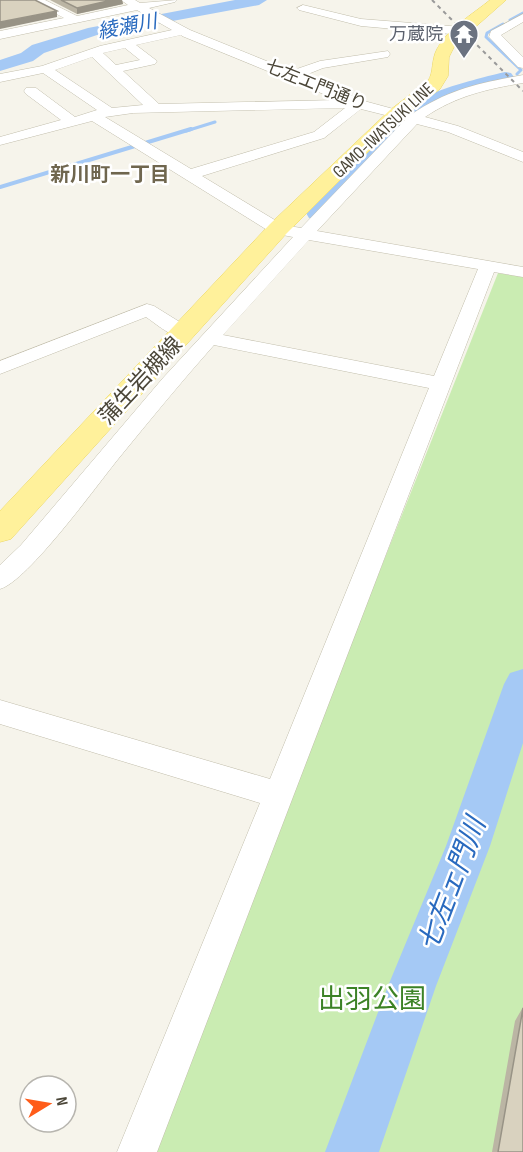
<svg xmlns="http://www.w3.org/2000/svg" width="523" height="1152" font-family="'Sofia Sans Condensed','Noto Sans JP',sans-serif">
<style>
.green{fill:#caecb2}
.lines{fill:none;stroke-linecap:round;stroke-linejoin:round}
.stream-far1{stroke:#a5c9f5;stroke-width:3}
.stream{stroke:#a5c9f5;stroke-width:4}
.river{fill:#a5c9f5;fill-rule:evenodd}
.minor-casing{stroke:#c2beac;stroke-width:1}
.major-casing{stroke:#ebd663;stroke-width:1}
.minor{fill:#fff;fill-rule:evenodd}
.major{fill:#fff19b;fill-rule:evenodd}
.rail{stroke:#999;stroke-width:2;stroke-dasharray:4 4;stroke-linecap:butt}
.wall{fill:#bbb5a4}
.shaded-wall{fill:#989386}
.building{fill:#d9d2bf;stroke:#989386;stroke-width:1.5}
.labels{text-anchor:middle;stroke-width:5;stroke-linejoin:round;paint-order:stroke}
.far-worship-label{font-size:18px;fill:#5b616d;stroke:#fff;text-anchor:end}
.far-street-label{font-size:18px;fill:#4b4638;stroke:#fff}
.far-water-label{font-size:20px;font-style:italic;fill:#296abf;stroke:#fff}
.far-neighbourhood-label{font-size:20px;font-weight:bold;fill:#6f664e;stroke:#fff}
.street-label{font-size:22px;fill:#4b4638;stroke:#fff}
.near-park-label{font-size:27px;fill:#3c8226;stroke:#fff}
.near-water-label{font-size:28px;font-style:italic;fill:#296abf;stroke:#fff}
</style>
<rect width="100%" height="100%" fill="#f6f4eb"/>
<path class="green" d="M 498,273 L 523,277 L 523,1152 L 149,1152 Z"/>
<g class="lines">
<path class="stream-far1" d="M 510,20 L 523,13
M 503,24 L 487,33 L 486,37 L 521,70 L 517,74
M 186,131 L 215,122"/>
<path class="stream" d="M 0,187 L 191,129"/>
<path class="river" d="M 235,0 L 267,0 L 259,5 L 97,35 L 44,53 L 33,61 L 0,71 L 0,60 L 21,53 L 32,45 L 88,28 Z
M 505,72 L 511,73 L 514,77 L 511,81 L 443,101 L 413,118 L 411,123 L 325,218 L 317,220 L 309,218 L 306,213 L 309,208 L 397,115 L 401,114 C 408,95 484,77 505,72 Z
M 523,669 L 523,743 L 490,846 L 436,986 L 379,1152 L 325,1152 L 388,986 L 446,846 L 504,684 L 510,673 Z"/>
<g class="minor-casing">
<path id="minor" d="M 30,0 L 45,0 L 77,16 L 128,5 L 121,0 L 135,0 L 140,3 L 177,0 L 175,2 L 149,8 L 190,30 L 291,71 L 320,61 L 388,51 L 390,54 L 388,57 L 323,68 L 303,76 L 364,101 L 412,114 C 449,89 479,83 523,75 L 523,83 C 487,89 456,96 425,117 L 458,126 L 523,152 L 523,162 L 448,132 L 417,124 L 317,231 L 523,267 L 523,277 L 494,272 L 157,1152 L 117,1152 L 260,803 L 0,724 L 0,700 L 270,779 L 429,388 L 214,345 C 181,382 150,420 119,458 C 97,485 28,581 0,589 L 0,565 L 21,545 L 163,378 L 293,237 L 272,233 L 92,121 L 0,145 L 0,137 L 61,120 L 26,94 L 24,91 L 26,88 L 36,88 L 75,117 L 97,110 L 43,73 L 0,82 L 0,74 L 42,66 L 100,46 L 172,30 L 137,10 L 0,39 L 0,31 L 64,18 ZM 181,35 L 182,36 L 338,100 L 159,104 L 123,71 L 155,64 L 157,61 L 136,45 ZM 125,48 L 140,60 L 116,65 L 103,53 ZM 92,57 L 143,105 L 112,108 L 55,70 ZM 345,108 L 314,132 L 191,169 L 105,117 L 133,113 ZM 361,109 L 405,120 L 301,228 L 283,225 L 202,176 L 324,138 ZM 309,240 L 478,269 L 434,376 L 223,335 Z
M 303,5 L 361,19 L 462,27 L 468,31 L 462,35 L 361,26 L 299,10 L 297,8 Z
M 523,14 L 523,22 L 501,35 L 523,57 L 523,68 L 518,67 L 489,37 L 491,31 Z
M 147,304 L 154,306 L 191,329 L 194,333 L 191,337 C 175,341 159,326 146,317 L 0,374 L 0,361 Z"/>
</g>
<g class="major-casing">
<path id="major" d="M 490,0 L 506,0 L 455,45 L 449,57 L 448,76 L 440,89 L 402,118 L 286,234 L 11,539 L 0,542 L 0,511 L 270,224 L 390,110 L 428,81 C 434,72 431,60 437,49 C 447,29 473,14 490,0 Z"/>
</g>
<use href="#minor" class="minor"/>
<use href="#major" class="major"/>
<path class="rail" d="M 432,0 L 523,91"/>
</g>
<path class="wall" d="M 50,0 L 122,0 L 123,4 L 77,14 Z
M 523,1007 L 523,1152 L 492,1152 L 515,1021 Z"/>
<path class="shaded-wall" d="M 112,0 L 122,0 L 123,4 L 77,14 L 77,8 Z
M 57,11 L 57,17 L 0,29 L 0,22 Z"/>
<path class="building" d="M 0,0 L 35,0 L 57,11 L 0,22 Z
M 61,0 L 112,0 L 77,8 Z
M 523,1008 L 523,1152 L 498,1152 Z"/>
<defs>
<g id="temple-pin" transform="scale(1.5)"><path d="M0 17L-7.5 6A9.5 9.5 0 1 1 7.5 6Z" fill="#6b7280" stroke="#fff"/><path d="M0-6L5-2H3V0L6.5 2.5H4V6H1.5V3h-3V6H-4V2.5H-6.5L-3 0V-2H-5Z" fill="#fff"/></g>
</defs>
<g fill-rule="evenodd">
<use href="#temple-pin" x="464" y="34"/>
</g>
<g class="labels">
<g class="far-worship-label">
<text x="443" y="40">万蔵院</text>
</g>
<g class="far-street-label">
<text transform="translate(316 85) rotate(22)" y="6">七左エ門通り</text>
<text transform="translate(383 130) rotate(-43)" y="6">GAMO-IWATSUKI LINE</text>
</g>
<g class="far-water-label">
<text transform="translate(127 26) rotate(-11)" y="7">綾瀬川</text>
</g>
<g class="far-neighbourhood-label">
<text x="110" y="181">新川町一丁目</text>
</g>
<g class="street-label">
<text transform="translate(140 380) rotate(-47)" y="8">蒲生岩槻線</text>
</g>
<g class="near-park-label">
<text x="372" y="1008">出羽公園</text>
</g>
<g class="near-water-label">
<text transform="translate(451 884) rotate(-69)" y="10">七左ェ門川</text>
</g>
</g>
<g transform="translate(48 1104) rotate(79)"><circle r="28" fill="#ffffff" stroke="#b7b5af" stroke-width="1.5"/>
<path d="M0-4.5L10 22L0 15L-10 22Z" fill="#ff5c19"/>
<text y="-9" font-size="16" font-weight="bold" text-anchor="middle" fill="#4b4638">N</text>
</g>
</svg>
